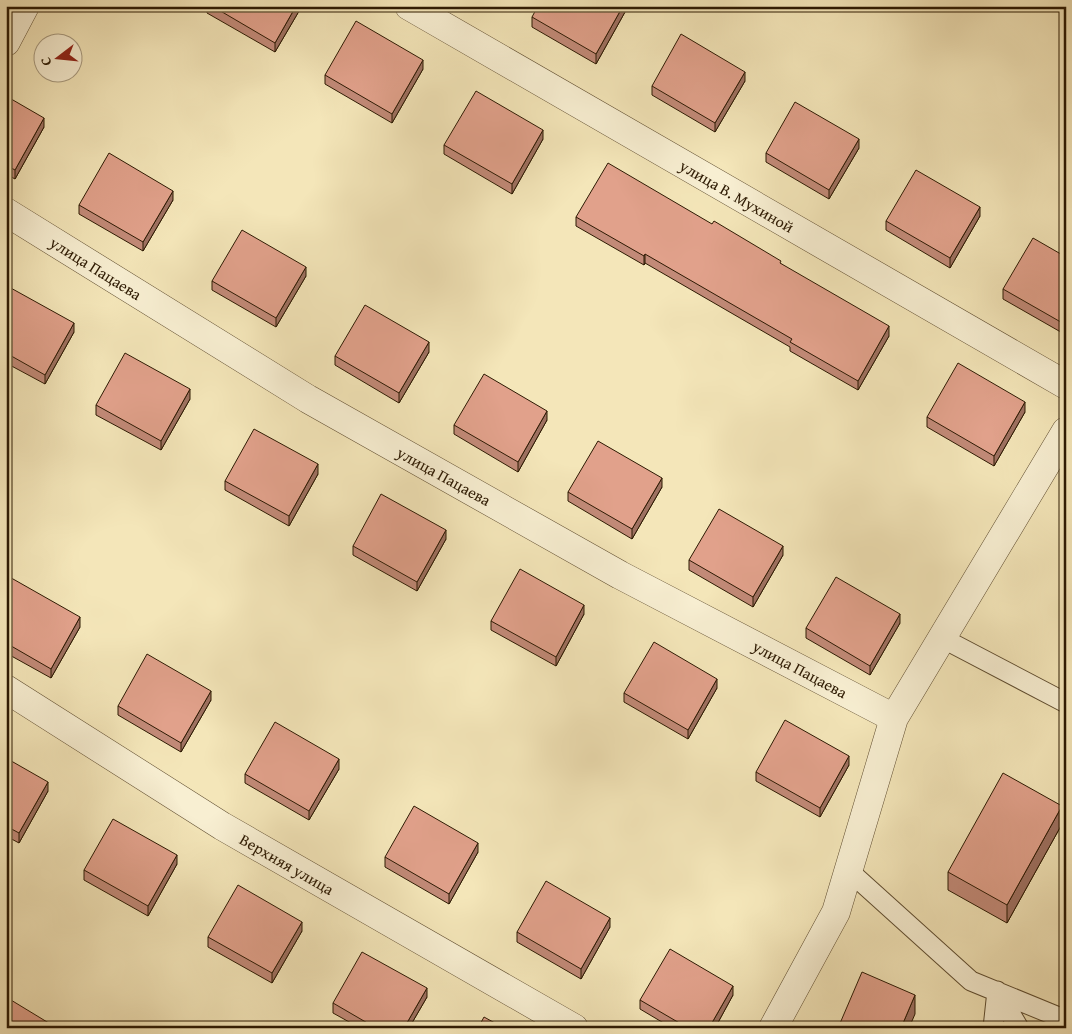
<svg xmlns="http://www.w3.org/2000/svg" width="1072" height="1034" font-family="'Gentium Book Plus',serif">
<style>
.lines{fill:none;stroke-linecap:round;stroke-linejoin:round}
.service-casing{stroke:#5f4d30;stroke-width:21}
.minor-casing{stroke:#5f4d30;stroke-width:29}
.service{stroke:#f8efd2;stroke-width:19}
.minor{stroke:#f8efd2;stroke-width:28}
.wall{fill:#c28a78;stroke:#2d1a03}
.shaded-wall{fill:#9e7161;stroke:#2d1a03}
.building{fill:#e1a18b;stroke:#2d1a03}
.labels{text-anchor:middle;stroke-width:4;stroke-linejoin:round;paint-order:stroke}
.street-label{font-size:16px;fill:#2d1a03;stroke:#f8efd2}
</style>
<rect width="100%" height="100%" fill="#f4e6b9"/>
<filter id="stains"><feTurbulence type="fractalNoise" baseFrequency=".004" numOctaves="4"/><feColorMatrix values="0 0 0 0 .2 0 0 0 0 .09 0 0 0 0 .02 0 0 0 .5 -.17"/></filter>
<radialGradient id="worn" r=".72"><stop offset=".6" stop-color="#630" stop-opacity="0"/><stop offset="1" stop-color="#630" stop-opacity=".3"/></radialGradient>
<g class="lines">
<g class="service-casing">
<path id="service" d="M 942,638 L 1066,703
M 848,870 L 971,981 L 1066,1020
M 993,1028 L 997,991 L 1019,1028"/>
</g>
<g class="minor-casing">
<path id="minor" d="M 409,6 L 1066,385
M 6,42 L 25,6
M 6,212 L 308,399 L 620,575 L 894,718
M 6,689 L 222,826 L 574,1028
M 773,1028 L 836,912 L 894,718 L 1066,431"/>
</g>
<use href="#service" class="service"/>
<use href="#minor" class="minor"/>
</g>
<path class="wall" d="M 207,6 L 302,6 L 275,52 L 207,13 Z
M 625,6 L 625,12 L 596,64 L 532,27 L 532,17 Z
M 423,69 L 392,123 L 325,84 L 325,75 Z
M 745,81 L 715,132 L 652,95 L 652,86 Z
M 6,96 L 44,127 L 15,179 L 6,174 Z
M 543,139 L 512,194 L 444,154 L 444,145 Z
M 859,148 L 829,199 L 766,162 L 766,153 Z
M 173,200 L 143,251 L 79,214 L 79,205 Z
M 980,216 L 950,268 L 886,230 L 886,221 Z
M 576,217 L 781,264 L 889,336 L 858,390 L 790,351 L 790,347 L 645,263 L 644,265 L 576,226 Z
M 1066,257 L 1066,335 L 1003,299 L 1003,289 Z
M 306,276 L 276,327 L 212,290 L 212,281 Z
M 6,292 L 74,332 L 45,384 L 6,363 Z
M 429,352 L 399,403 L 335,365 L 335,356 Z
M 190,399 L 161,450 L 96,415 L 96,405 Z
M 1025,412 L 994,466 L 927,427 L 927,417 Z
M 547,420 L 518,472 L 454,434 L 454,425 Z
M 318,474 L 289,526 L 225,490 L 225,481 Z
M 662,487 L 632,539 L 568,501 L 568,492 Z
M 446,539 L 417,591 L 353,555 L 353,546 Z
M 783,555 L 753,607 L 689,570 L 689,560 Z
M 6,575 L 80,627 L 51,678 L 6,653 Z
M 584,614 L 556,666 L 491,630 L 491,621 Z
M 900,623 L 870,675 L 806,638 L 806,628 Z
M 717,688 L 688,739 L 624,702 L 624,693 Z
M 211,700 L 181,752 L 118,715 L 118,706 Z
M 6,758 L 48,791 L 19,843 L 6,836 Z
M 849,765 L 820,817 L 756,781 L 756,772 Z
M 339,769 L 309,820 L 245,783 L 245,774 Z
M 1062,824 L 1007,923 L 948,890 L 948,872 Z
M 478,852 L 449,904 L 385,867 L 385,857 Z
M 177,864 L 148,916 L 84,880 L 84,870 Z
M 610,927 L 581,979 L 517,942 L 517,932 Z
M 302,931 L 272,983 L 208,947 L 208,937 Z
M 733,995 L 715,1028 L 672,1028 L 640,1009 L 640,1000 Z
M 427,997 L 409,1028 L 360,1028 L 333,1013 L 333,1003 Z"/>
<path class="shaded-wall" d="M 296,6 L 302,6 L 275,52 L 275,43 Z
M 623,6 L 625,6 L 625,12 L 596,64 L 596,54 Z
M 423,60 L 423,69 L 392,123 L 392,114 Z
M 745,72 L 745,81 L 715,132 L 715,123 Z
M 44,118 L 44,127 L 15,179 L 15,170 Z
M 543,130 L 543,139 L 512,194 L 512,184 Z
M 859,139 L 859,148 L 829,199 L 829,190 Z
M 173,191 L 173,200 L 143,251 L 143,242 Z
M 980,207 L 980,216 L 950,268 L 950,258 Z
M 645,254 L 645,263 L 644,265 L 644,256 Z
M 306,267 L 306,276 L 276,327 L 276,318 Z
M 74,323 L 74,332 L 45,384 L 45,375 Z
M 889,326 L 889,336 L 858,390 L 858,381 Z
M 429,342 L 429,352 L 399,403 L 399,393 Z
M 190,389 L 190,399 L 161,450 L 161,441 Z
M 1025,402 L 1025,412 L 994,466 L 994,456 Z
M 547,411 L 547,420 L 518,472 L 518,462 Z
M 318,464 L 318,474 L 289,526 L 289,516 Z
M 662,478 L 662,487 L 632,539 L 632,529 Z
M 446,530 L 446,539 L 417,591 L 417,582 Z
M 783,546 L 783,555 L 753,607 L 753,597 Z
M 584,605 L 584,614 L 556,666 L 556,657 Z
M 900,614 L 900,623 L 870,675 L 870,666 Z
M 80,617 L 80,627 L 51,678 L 51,669 Z
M 717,679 L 717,688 L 688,739 L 688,730 Z
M 211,691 L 211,700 L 181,752 L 181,743 Z
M 849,756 L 849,765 L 820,817 L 820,808 Z
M 339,759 L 339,769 L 309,820 L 309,811 Z
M 48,782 L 48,791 L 19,843 L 19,833 Z
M 1062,806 L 1062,824 L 1007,923 L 1007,905 Z
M 478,843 L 478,852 L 449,904 L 449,894 Z
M 177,855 L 177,864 L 148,916 L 148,906 Z
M 610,918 L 610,927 L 581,979 L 581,969 Z
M 302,922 L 302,931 L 272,983 L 272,973 Z
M 733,986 L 733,995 L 715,1028 L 709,1028 Z
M 427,988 L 427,997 L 409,1028 L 404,1028 Z
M 915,995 L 915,1014 L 909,1028 L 901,1028 Z"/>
<path class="building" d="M 212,6 L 296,6 L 275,43 Z
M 538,6 L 623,6 L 596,54 L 532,17 Z
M 356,21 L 423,60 L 392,114 L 325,75 Z
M 681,34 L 745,72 L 715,123 L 652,86 Z
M 476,91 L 543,130 L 512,184 L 444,145 Z
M 6,96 L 44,118 L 15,170 L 6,165 Z
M 795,102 L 859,139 L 829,190 L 766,153 Z
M 109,153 L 173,191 L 143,242 L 79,205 Z
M 608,163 L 712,224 L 714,221 L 781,261 L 780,263 L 889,326 L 858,381 L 790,342 L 792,339 L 645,254 L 644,256 L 576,217 Z
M 916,170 L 980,207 L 950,258 L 886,221 Z
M 242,230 L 306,267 L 276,318 L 212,281 Z
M 1033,238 L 1066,257 L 1066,325 L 1003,289 Z
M 9,287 L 74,323 L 45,375 L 6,353 L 6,292 Z
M 365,305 L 429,342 L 399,393 L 335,356 Z
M 125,353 L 190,389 L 161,441 L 96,405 Z
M 958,363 L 1025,402 L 994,456 L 927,417 Z
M 484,374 L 547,411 L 518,462 L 454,425 Z
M 254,429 L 318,464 L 289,516 L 225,481 Z
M 598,441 L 662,478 L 632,529 L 568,492 Z
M 381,494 L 446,530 L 417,582 L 353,546 Z
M 719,509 L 783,546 L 753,597 L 689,560 Z
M 520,569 L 584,605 L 556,657 L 491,621 Z
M 6,575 L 80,617 L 51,669 L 6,643 Z
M 836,577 L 900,614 L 870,666 L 806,628 Z
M 654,642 L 717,679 L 688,730 L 624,693 Z
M 147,654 L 211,691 L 181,743 L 118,706 Z
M 785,720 L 849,756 L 820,808 L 756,772 Z
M 275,722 L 339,759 L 309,811 L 245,774 Z
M 6,758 L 48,782 L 19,833 L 6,826 Z
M 1003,773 L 1062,806 L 1007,905 L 948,872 Z
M 414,806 L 478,843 L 449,894 L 385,857 Z
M 113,819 L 177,855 L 148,906 L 84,870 Z
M 546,881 L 610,918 L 581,969 L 517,932 Z
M 238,885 L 302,922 L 272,973 L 208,937 Z
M 670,949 L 733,986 L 709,1028 L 688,1028 L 640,1000 Z
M 362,952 L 427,988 L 404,1028 L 376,1028 L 333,1003 Z
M 862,972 L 915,995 L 901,1028 L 838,1028 Z
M 6,997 L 57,1028 L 6,1028 Z
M 484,1017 L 504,1028 L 478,1028 Z"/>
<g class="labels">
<g class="street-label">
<text transform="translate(737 196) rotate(30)" y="6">улица В. Мухиной</text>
<text transform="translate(96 268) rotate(32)" y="6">улица Пацаева</text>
<text transform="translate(444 476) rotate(29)" y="6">улица Пацаева</text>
<text transform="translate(800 669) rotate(28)" y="6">улица Пацаева</text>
<text transform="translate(287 864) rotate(30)" y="6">Верхняя улица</text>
</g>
</g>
<rect width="1072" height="1034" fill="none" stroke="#f4e6b9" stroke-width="25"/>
<rect x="8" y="8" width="1057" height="1019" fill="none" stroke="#2d1a03" stroke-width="2.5"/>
<rect x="12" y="12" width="1047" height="1009" fill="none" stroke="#2d1a03"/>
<g transform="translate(58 58) rotate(254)"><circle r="24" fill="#f8efd2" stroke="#a79a7f"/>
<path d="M0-4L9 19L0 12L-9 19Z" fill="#8f2418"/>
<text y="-8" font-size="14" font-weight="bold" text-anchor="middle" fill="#2d1a03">С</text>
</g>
<rect width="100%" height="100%" filter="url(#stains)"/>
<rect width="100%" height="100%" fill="url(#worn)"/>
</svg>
